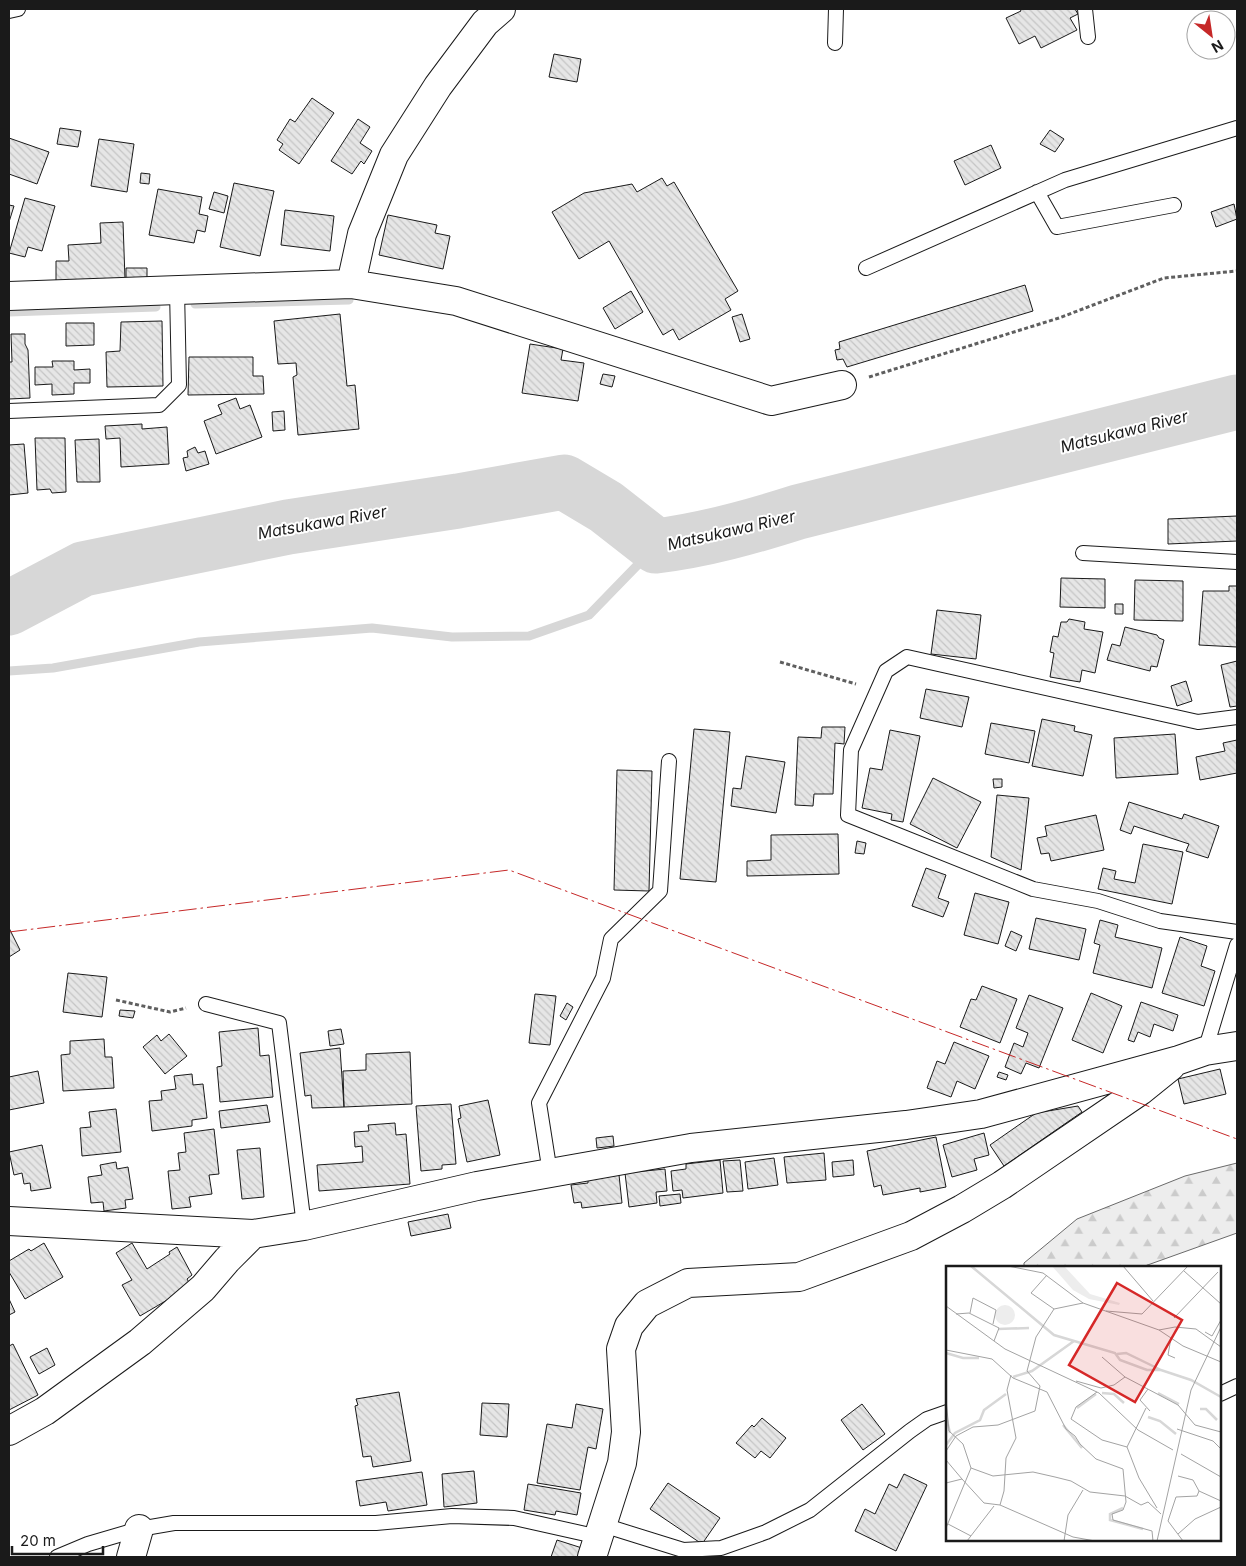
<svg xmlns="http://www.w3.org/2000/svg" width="1246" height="1566" font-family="Inter,sans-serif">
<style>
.forest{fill:url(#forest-firs);stroke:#6a6a6a}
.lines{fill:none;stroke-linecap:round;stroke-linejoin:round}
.stream{stroke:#d7d7d7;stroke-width:9}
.river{stroke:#d7d7d7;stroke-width:55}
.building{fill:url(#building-back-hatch);stroke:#1a1a1a}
.lane-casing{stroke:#1a1a1a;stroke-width:16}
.street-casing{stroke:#1a1a1a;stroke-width:30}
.path{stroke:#5f5f5f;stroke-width:3;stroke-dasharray:4 2.5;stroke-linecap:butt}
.lane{stroke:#fff;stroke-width:14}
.street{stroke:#fff;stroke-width:28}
.power{stroke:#c62828;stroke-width:1;stroke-dasharray:18 4 2.5 4;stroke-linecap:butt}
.labels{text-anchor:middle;stroke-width:4;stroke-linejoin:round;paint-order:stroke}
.water-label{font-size:16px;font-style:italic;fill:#1a1a1a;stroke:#fff}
.inset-river{fill:none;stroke:#d7d7d7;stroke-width:2.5}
.inset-road{fill:none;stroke:#a3a3a3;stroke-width:1}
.view{fill:#d62828;fill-opacity:0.15;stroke:#d62828;stroke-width:2.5}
.inset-edge{fill:none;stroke:#1a1a1a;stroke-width:2.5}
</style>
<defs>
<pattern id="forest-firs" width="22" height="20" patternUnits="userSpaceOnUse" patternTransform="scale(1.25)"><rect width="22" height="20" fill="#ededed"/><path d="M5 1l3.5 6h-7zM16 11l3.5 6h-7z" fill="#cbcbcb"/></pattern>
<pattern id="building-back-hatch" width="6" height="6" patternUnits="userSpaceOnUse" patternTransform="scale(1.25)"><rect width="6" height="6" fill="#e6e6e6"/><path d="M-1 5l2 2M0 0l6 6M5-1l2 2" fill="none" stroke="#c5c5c5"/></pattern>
</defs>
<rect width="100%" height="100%" fill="#fff"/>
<path class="forest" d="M 1237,1163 L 1237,1233 L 1142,1267 L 1024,1267 L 1024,1263 L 1077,1219 L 1185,1176 Z"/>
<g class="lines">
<path class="stream" d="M 195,304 L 349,300
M 9,312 L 156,307
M 9,671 L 53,668 L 199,642 L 372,628 L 452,637 L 529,636 L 589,615 L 656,546"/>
<path class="river" d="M 9,608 L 83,569 L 288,527 L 458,501 L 564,482 L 606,507 L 656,546 C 705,540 751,527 798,512 L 1237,402"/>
</g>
<path class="building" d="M 1020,9 L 1075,9 L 1078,14 L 1070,18 L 1077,30 L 1041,48 L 1035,36 L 1019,44 L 1006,18 L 1021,11 Z
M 554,54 L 581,59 L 577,82 L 549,77 Z
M 312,98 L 334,113 L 299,164 L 279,150 L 283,144 L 277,140 L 290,119 L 295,122 Z
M 358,119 L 370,127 L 360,143 L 372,151 L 364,164 L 361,161 L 352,174 L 331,161 Z
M 60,128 L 81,131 L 78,147 L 57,144 Z
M 1050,130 L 1064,139 L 1055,152 L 1040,144 Z
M 9,138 L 49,152 L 37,184 L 9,174 Z
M 99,139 L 134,144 L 127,192 L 91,186 Z
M 991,145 L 1001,168 L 965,185 L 954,161 Z
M 141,173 L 150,174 L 149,184 L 140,183 Z
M 662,178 L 667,186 L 674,182 L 738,291 L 725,299 L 731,310 L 679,340 L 673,329 L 663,335 L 609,241 L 579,259 L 552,212 L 584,193 L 632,184 L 637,192 Z
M 234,183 L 274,191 L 260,256 L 220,247 Z
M 158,189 L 202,197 L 199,214 L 208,216 L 205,232 L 197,230 L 194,243 L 149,235 Z
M 214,192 L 228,196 L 224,213 L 209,209 Z
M 25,198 L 55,206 L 42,251 L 28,247 L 25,257 L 9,253 Z
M 1234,204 L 1237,219 L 1216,227 L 1211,212 Z
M 9,205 L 14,206 L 9,222 Z
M 285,210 L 334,216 L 330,251 L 281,245 Z
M 388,215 L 437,225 L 435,233 L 450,236 L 443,269 L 379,255 Z
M 123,222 L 125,279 L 56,282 L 56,261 L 69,261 L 68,245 L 101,243 L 100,223 Z
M 126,268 L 147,268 L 147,280 L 126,281 Z
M 1025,285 L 1033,311 L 847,367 L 843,359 L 837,360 L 835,350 L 840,349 L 839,342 Z
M 631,291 L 643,312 L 615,329 L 603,308 Z
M 340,314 L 347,386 L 355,385 L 359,429 L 298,435 L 293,377 L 297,375 L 296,363 L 278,364 L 274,321 Z
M 742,314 L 750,339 L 740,342 L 732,317 Z
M 162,321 L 163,386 L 107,387 L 106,352 L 120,351 L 121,322 Z
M 66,323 L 94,323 L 94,345 L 66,346 Z
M 11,334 L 25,334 L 25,344 L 28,350 L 30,398 L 9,399 L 9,362 L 12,362 Z
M 530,344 L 563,349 L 561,360 L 584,363 L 578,401 L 522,393 Z
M 189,357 L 253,357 L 253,376 L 263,376 L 264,394 L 188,395 Z
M 52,361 L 74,361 L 74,370 L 90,369 L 90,383 L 74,383 L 74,394 L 52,395 L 52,384 L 35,385 L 35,367 L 53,367 Z
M 603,374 L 615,376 L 612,387 L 600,384 Z
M 236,398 L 240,409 L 250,405 L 262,437 L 216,454 L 204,421 L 222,414 L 218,405 Z
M 284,411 L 285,430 L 273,431 L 272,412 Z
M 142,424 L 142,429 L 167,427 L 169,464 L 121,467 L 120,438 L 106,439 L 105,426 Z
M 35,438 L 65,438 L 66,492 L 52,493 L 50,489 L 37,490 Z
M 99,439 L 100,482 L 77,482 L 75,440 Z
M 24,444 L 28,493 L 9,495 L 9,445 Z
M 195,447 L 198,453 L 205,451 L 209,464 L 186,471 L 183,458 L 188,457 L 187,451 Z
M 1237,516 L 1237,541 L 1168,544 L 1168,519 Z
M 1061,578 L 1105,579 L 1105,608 L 1060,607 Z
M 1135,580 L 1183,581 L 1183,621 L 1134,620 Z
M 1229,586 L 1237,586 L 1237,647 L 1199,645 L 1203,591 L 1229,591 Z
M 1115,604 L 1123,604 L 1123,614 L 1115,614 Z
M 937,610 L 981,615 L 976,659 L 931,654 Z
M 1069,619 L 1085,622 L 1084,629 L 1103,632 L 1095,673 L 1082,670 L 1080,682 L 1050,677 L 1054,653 L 1050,652 L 1053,636 L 1058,637 L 1061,622 L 1067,622 Z
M 1125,627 L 1157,635 L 1159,638 L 1164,640 L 1157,667 L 1151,666 L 1150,671 L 1107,660 L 1112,644 L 1120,646 Z
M 1237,661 L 1237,706 L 1230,707 L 1221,665 Z
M 1186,681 L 1192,701 L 1177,706 L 1171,686 Z
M 926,689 L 969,697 L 962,727 L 920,718 Z
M 1042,719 L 1075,726 L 1074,731 L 1092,735 L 1083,776 L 1032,766 Z
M 991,723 L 1035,731 L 1029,763 L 985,754 Z
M 822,727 L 845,727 L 844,744 L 835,743 L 833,794 L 814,794 L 813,806 L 795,805 L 798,737 L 821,738 Z
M 694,729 L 730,732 L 716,882 L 680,879 Z
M 890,730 L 920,736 L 903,822 L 891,820 L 892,814 L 862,808 L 870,768 L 882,770 Z
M 1175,734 L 1178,774 L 1116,778 L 1114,738 Z
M 1237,740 L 1237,773 L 1200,780 L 1196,757 L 1225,751 L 1223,743 Z
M 746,756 L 785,762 L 776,813 L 731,806 L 733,788 L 741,789 Z
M 617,770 L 652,771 L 649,891 L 614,890 Z
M 933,778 L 981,802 L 957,848 L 910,824 Z
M 993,779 L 1002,779 L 1002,787 L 994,788 Z
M 997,795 L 1029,798 L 1021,870 L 991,857 Z
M 1129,802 L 1182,819 L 1184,814 L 1219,826 L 1208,858 L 1186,851 L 1189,844 L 1134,826 L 1131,834 L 1120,830 Z
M 1096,815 L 1104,850 L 1051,861 L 1049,853 L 1041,854 L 1037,838 L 1047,836 L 1045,826 Z
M 838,834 L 839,874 L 747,876 L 747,861 L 771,860 L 771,835 Z
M 857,841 L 866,843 L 864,854 L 855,853 Z
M 1143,844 L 1183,852 L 1172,904 L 1098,889 L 1103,868 L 1116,871 L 1114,879 L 1135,883 Z
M 926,868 L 946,875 L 938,898 L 949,902 L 943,917 L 912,906 Z
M 975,893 L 1009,902 L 998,944 L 964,935 Z
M 1036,918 L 1086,929 L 1079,960 L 1029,949 Z
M 1100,920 L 1118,925 L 1115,937 L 1162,948 L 1152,988 L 1093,973 L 1100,945 L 1094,943 Z
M 9,928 L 20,950 L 9,957 Z
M 1011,931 L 1022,936 L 1016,951 L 1005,946 Z
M 1180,937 L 1207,946 L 1201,966 L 1215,971 L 1204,1006 L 1162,993 Z
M 68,973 L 107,977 L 102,1017 L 63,1012 Z
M 982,986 L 1017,999 L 1000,1043 L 960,1027 L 971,999 L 976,1000 Z
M 1091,993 L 1122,1006 L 1103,1053 L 1072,1040 Z
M 535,994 L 556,996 L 550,1045 L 529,1043 Z
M 1029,995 L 1063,1008 L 1039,1068 L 1026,1063 L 1021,1074 L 1005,1067 L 1014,1043 L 1023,1047 L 1028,1033 L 1016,1028 Z
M 1141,1002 L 1178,1015 L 1173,1031 L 1154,1024 L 1150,1037 L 1138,1032 L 1134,1042 L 1128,1040 Z
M 567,1003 L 573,1007 L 566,1020 L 560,1016 Z
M 120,1010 L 135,1011 L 133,1018 L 119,1016 Z
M 258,1028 L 260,1056 L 269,1055 L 273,1097 L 220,1102 L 217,1067 L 222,1066 L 219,1032 Z
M 341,1029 L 344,1044 L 330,1046 L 328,1031 Z
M 169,1034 L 187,1056 L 165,1074 L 143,1047 L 157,1035 L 161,1041 Z
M 104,1039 L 105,1057 L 112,1057 L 114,1088 L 63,1091 L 61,1055 L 70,1054 L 70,1041 Z
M 954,1042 L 989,1056 L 975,1089 L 957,1081 L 951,1097 L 927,1088 L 937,1061 L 945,1064 Z
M 340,1048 L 344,1107 L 312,1108 L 311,1095 L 305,1096 L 300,1053 Z
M 410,1052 L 412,1104 L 344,1107 L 343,1071 L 366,1070 L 366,1054 Z
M 1220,1069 L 1226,1094 L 1184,1104 L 1178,1079 Z
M 38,1071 L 44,1103 L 9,1110 L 9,1077 Z
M 999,1072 L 1008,1075 L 1006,1080 L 997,1077 Z
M 192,1074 L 193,1085 L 203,1084 L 207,1118 L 192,1120 L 192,1126 L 152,1131 L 149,1101 L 162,1100 L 161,1091 L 176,1089 L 174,1076 Z
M 488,1100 L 500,1155 L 467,1162 L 458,1119 L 461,1118 L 459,1106 Z
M 451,1104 L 456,1164 L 442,1165 L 442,1169 L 421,1171 L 416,1106 Z
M 267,1105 L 270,1122 L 221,1128 L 219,1111 Z
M 1078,1106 L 1082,1112 L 1004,1166 L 990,1145 L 1036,1113 Z
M 116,1109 L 121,1152 L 82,1156 L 80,1128 L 91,1127 L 89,1112 Z
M 395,1123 L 396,1135 L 406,1134 L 410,1184 L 319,1191 L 317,1165 L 363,1162 L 362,1146 L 355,1147 L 354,1132 L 369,1131 L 368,1125 Z
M 214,1129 L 219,1174 L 209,1175 L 212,1194 L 189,1197 L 191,1207 L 172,1209 L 168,1171 L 180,1170 L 178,1153 L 186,1152 L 184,1133 Z
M 984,1133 L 989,1155 L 974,1159 L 977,1170 L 952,1177 L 943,1145 Z
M 613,1136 L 614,1146 L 597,1148 L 596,1138 Z
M 936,1137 L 946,1187 L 920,1192 L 920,1188 L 883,1195 L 881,1185 L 874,1187 L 867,1151 Z
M 42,1145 L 51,1188 L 31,1191 L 30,1183 L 24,1184 L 22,1173 L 14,1175 L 9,1152 Z
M 260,1148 L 264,1197 L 242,1199 L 237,1150 Z
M 824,1153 L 826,1180 L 787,1183 L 784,1157 Z
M 774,1158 L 778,1185 L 748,1189 L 745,1162 Z
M 720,1160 L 723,1193 L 683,1198 L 682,1190 L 673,1191 L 671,1171 L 686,1169 L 686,1164 Z
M 740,1160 L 743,1191 L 727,1192 L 723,1161 Z
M 853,1160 L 854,1175 L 833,1177 L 832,1162 Z
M 116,1162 L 117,1169 L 128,1167 L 133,1199 L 125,1200 L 126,1208 L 104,1211 L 103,1202 L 91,1203 L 88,1177 L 102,1175 L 100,1165 Z
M 665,1169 L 667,1191 L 656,1192 L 657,1203 L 629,1207 L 625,1173 Z
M 619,1175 L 622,1203 L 582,1208 L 581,1202 L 574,1203 L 571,1185 L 588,1183 L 588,1179 Z
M 680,1194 L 681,1203 L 660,1206 L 659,1196 Z
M 448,1214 L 451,1228 L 411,1236 L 408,1222 Z
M 44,1243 L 63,1277 L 25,1299 L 9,1272 L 9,1261 L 29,1249 L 31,1251 Z
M 132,1243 L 147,1269 L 170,1254 L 169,1252 L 177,1247 L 192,1275 L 187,1279 L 191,1286 L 140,1316 L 122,1285 L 132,1280 L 116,1253 Z
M 9,1299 L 15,1312 L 9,1315 Z
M 13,1344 L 38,1395 L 9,1410 L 9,1346 Z
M 47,1348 L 55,1365 L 39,1374 L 30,1357 Z
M 399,1392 L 411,1461 L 373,1467 L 371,1456 L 363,1457 L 355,1406 L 358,1405 L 356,1399 Z
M 482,1403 L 509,1404 L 507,1437 L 480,1435 Z
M 576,1404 L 603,1409 L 596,1449 L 588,1447 L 580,1490 L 537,1483 L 547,1424 L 572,1428 Z
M 862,1404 L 885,1434 L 863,1450 L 841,1420 Z
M 762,1418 L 786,1438 L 770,1458 L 761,1451 L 755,1458 L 736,1443 L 752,1425 L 754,1427 Z
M 474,1471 L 477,1503 L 444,1507 L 442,1474 Z
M 422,1472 L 427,1505 L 388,1511 L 386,1502 L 360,1506 L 356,1481 Z
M 904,1474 L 927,1485 L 896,1551 L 855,1531 L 865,1509 L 875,1514 L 889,1484 L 897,1488 Z
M 668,1483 L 720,1518 L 702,1544 L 650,1509 Z
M 528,1484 L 581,1493 L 577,1515 L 556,1511 L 555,1515 L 524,1510 Z
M 557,1540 L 582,1548 L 579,1557 L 551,1557 Z"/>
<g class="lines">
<g class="lane-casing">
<path id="lane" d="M 1085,9 L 1088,37
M 9,11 L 18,9
M 835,43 L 836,9
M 1037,192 L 1057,227 L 1174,205
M 866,268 L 1065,180 L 1237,128
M 9,411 L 159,405 L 179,385 L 177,290
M 1083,553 L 1237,562
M 1237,717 L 1198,722 L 907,657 L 886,671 L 851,750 L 848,815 L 1033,889 L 1098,901 L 1160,921 L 1237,932
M 206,1004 L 279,1023 L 304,1226
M 1205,1051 L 1237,945
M 550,1173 L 539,1103 L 603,978 L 611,939 L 660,891 L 669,761
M 1220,1394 L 1237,1386
M 603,1525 L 683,1550 L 721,1548 L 766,1532 L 810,1510 L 910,1431 L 927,1419 L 947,1412
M 57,1557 L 88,1544 L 139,1529 L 174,1523 L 376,1523 L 452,1516 L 514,1518 L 599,1537"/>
</g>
<g class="street-casing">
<path id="street" d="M 351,284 L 362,234 L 394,155 L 438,86 L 485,23 L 501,9
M 9,296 L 351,284 L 456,301 L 771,401 L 842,385
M 9,1221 L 253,1234 L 304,1226 L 477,1186 L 691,1148 L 906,1125 L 981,1114 L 1179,1060 L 1205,1051 L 1237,1046
M 9,1431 L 45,1411 L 140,1342 L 203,1288 L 227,1260 L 253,1234
M 131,1557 L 139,1529
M 592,1557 L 622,1463 L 626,1432 L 621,1349 L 629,1326 L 647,1304 L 688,1283 L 799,1277 L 911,1236 L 962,1209 L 1002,1185 L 1140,1091 L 1171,1066"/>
</g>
<path class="path" d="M 869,377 L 1059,318 L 1164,278 L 1237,271
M 780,662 L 856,684
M 116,1000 L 170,1012 L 186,1008"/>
<use href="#lane" class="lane"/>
<use href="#street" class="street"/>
<path class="power" d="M 9,932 L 509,870 L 1237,1139"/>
</g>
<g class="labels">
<g class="water-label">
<text transform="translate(1124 431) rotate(-14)" y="6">Matsukawa River</text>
<text transform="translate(322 522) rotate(-10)" y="6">Matsukawa River</text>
<text transform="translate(731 530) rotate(-13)" y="6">Matsukawa River</text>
</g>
</g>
<g transform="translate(946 1266)">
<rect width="275" height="275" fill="#fff"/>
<path d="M 106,0 L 118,0 L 144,28 L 174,37 L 173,39 L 143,33 L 127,24 Z" fill="#ededed"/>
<path d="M49 49a10 10 0 1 1 20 0a10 10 0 1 1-20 0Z" fill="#ededed"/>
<path class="inset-river" d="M 25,0 L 108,69 L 169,87 L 174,94 L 201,104 L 215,104 L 245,114 L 275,131M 52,63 L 83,62M 0,87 L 17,92 L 33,92M 171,88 L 180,87 L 215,104M 67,111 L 86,105 L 128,75M 156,127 L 168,128 L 178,137M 212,127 L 233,138M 131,142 L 150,128M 254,143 L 260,143 L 271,154M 0,150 L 4,167M 202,151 L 214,155 L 230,168M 117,159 L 136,182M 0,179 L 9,167 L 34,154 L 38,144 L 60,128M 177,242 L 164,248 L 164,254 L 197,263"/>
<path class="inset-road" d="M 62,0 L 97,7 L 137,37 L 213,64 L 237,80 L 275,96M 177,0 L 207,35M 238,5 L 275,38M 101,9 L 85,27 L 108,43M 0,40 L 59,83 L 153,127 L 192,164 L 227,184M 160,45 L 196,48 L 242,0M 24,47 L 27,32 L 50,44 L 47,58M 10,48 L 23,47 L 53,62 L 48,75M 228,52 L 272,6M 213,64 L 229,61 L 250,63 L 275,81M 259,66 L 266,70 L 275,54M 225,72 L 222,89 L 229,92M 0,84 L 46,93 L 67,112 L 101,126 L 120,163 L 129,170 L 134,178 L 150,193 L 177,203 L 180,236 L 177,244 L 166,248 L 167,254 L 206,265 L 207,275M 156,91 L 179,111 L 232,139 L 249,159 L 275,166M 130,115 L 155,122 L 168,119 L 179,111M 202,123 L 194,134 L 204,145M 151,126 L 130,141 L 125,153 L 156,174 L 181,181M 0,133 L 3,165 L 17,178 L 25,202 L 0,262M 200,142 L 181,181 L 193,212 L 211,242M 231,163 L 267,175 L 275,183M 0,185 L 10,170 L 27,161 L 52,159 L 89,145 L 94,120 L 81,105 L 90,71 L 108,43 L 137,37M 235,188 L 275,211M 0,194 L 16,213M 25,202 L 47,210 L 87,206 L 109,211 L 125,215 L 144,226 L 179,230 L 195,239 L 202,236 L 215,248M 232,210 L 247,214 L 253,225 L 275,235M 0,217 L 16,213 L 38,237 L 54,239 L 127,271 L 149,275M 54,239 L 58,225 L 60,192 L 70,172 L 61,124 L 65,109M 2,258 L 25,270M 232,268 L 249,253 L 275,241M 21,275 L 48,240M 118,275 L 122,249 L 137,224M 211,275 L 245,124 L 275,61M 237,275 L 222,255 L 230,231 L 251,230 L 253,225"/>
<path class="view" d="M 171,17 L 236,54 L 189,136 L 123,99 Z"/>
<rect width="275" height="275" class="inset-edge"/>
</g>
<rect width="1246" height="1566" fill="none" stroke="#1a1a1a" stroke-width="20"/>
<g transform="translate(1211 35) rotate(150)"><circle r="24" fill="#ffffff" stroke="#a3a3a3"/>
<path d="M0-4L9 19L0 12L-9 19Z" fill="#c62828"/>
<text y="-8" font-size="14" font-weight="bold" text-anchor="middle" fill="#1a1a1a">N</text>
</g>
<path d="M12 1546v8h91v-8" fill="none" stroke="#1a1a1a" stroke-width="2.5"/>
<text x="20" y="1546" font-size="15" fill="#1a1a1a" stroke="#ffffff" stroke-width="4" paint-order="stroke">20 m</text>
</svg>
